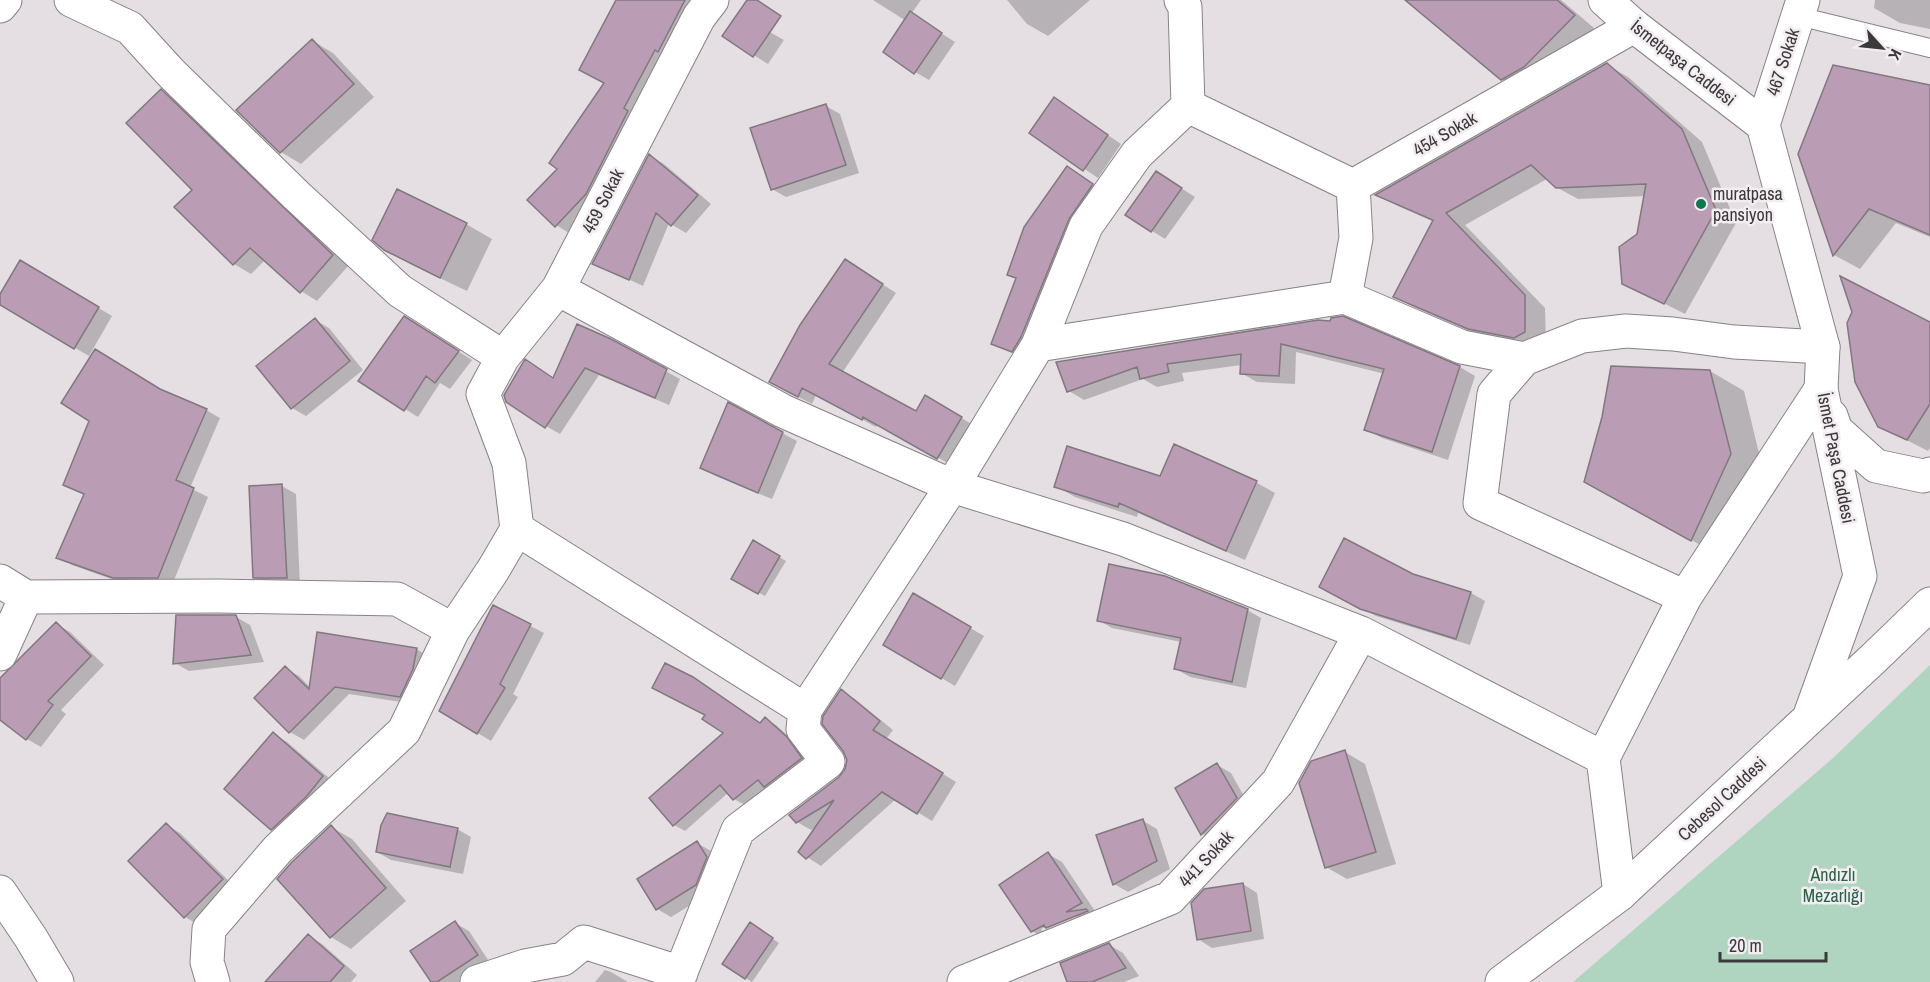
<svg xmlns="http://www.w3.org/2000/svg" width="1930" height="982" font-family="'Archivo Narrow',sans-serif">
<style>
.green{fill:#afd4c0}
.shadow{fill:#0003;fill-rule:evenodd}
.building{fill:#ba9cb4;stroke:#7f797e;stroke-width:1.5}
.lines{fill:none;stroke-linecap:round;stroke-linejoin:round}
.lane-casing{stroke:#888287;stroke-width:20}
.street-casing{stroke:#888287;stroke-width:35}
.secondary-casing{stroke:#888287;stroke-width:35}
.lane{stroke:#fff;stroke-width:18}
.street{stroke:#fff;stroke-width:33}
.secondary{stroke:#fff;stroke-width:33}
.poi-dot{fill:#0d7750;stroke:#f3edf1;stroke-width:2}
.labels{text-anchor:middle;stroke-width:5;stroke-linejoin:round;paint-order:stroke}
.street-label{font-size:18px;fill:#3b393a;stroke:#f3edf1}
.poi-label{font-size:18px;fill:#3b393a;stroke:#f3edf1;text-anchor:start}
.park-label{font-size:18px;fill:#266348;stroke:#f3edf1}
</style>
<rect width="100%" height="100%" fill="#e5dfe4"/>
<path class="green" d="M 1930,665 L 1930,982 L 1573,982 L 1833,758 Z"/>
<path class="shadow" d="M 618,0 L 699,0 L 569,233 L 556,225 L 559,168 L 606,83 Z
M 873,0 L 921,0 L 911,14 L 955,42 L 929,80 L 915,72 L 906,21 Z
M 1007,0 L 1090,0 L 1048,36 L 1027,24 Z
M 1407,0 L 1561,0 L 1594,28 L 1545,78 L 1522,91 L 1501,79 Z
M 1875,0 L 1930,0 L 1930,29 L 1900,23 L 1874,8 Z
M 739,15 L 784,40 L 768,64 L 724,36 Z
M 313,41 L 333,53 L 374,97 L 301,164 L 281,152 Z
M 1607,65 L 1628,77 L 1702,142 L 1736,223 L 1685,314 L 1624,283 L 1639,235 L 1646,196 L 1578,199 L 1556,187 L 1547,179 L 1465,225 L 1545,308 L 1546,344 L 1490,340 L 1416,308 L 1395,297 L 1434,222 L 1398,206 L 1378,195 Z
M 1930,86 L 1930,237 L 1896,223 L 1860,269 L 1834,255 Z
M 161,91 L 178,101 L 349,265 L 317,301 L 301,291 L 265,260 L 251,274 L 234,264 L 194,190 Z
M 1055,99 L 1121,144 L 1098,178 L 1031,133 Z
M 826,106 L 840,114 L 859,173 L 786,197 L 772,189 Z
M 650,156 L 664,164 L 711,204 L 686,233 L 669,223 L 643,286 L 594,263 Z
M 1068,168 L 1106,193 L 1026,359 L 993,343 L 1017,279 L 1008,274 Z
M 1170,181 L 1195,197 L 1165,239 L 1152,231 Z
M 466,224 L 492,239 L 467,291 L 412,265 L 385,249 Z
M 21,262 L 112,316 L 89,356 L 0,304 L 0,297 Z
M 859,269 L 896,293 L 842,373 L 916,413 L 926,397 L 975,426 L 951,465 L 878,423 L 876,427 L 816,395 L 812,404 L 785,390 Z
M 1342,318 L 1460,367 L 1475,376 L 1448,460 L 1382,438 L 1366,429 L 1385,374 L 1296,352 L 1295,384 L 1257,382 L 1241,373 L 1242,365 L 1182,373 L 1184,381 L 1157,387 L 1143,379 L 1084,400 L 1069,391 L 1058,363 L 1331,322 Z
M 315,320 L 329,328 L 363,370 L 306,416 L 292,408 Z
M 1930,323 L 1930,448 L 1928,451 L 1879,426 Z
M 418,326 L 472,360 L 450,389 L 440,383 L 418,417 L 405,409 Z
M 611,341 L 680,379 L 669,405 L 599,375 L 560,434 L 546,426 L 554,379 Z
M 1710,371 L 1744,391 L 1764,474 L 1726,559 L 1620,501 Z
M 163,392 L 206,410 L 220,418 L 190,488 L 208,497 L 172,585 L 128,585 L 72,565 L 58,557 L 85,495 L 64,484 Z
M 728,404 L 797,441 L 772,499 L 716,476 L 702,468 Z
M 1175,446 L 1257,483 L 1275,493 L 1245,560 L 1138,513 L 1137,517 L 1075,497 L 1056,486 L 1160,478 Z
M 282,486 L 296,494 L 300,586 L 269,585 L 255,577 Z
M 754,542 L 786,561 L 765,596 L 733,578 Z
M 1413,575 L 1471,593 L 1485,601 L 1470,645 L 1376,616 L 1335,594 Z
M 913,595 L 984,636 L 955,686 L 885,645 Z
M 494,607 L 544,633 L 513,694 L 518,697 L 491,741 L 441,711 Z
M 1247,610 L 1261,618 L 1246,688 L 1190,677 L 1176,669 L 1181,642 L 1112,628 L 1098,620 Z
M 236,617 L 250,625 L 264,662 L 189,671 L 175,663 Z
M 56,624 L 70,632 L 104,665 L 61,710 L 66,714 L 41,747 L 27,739 L 0,718 L 0,694 Z
M 416,649 L 430,657 L 414,704 L 349,694 L 304,740 L 290,732 L 256,698 L 285,668 L 299,676 L 310,687 Z
M 693,678 L 761,724 L 765,719 L 776,725 L 798,745 L 811,765 L 776,792 L 767,787 L 745,805 L 734,799 L 729,792 L 685,831 L 674,825 L 725,733 L 707,715 Z
M 841,691 L 855,699 L 893,730 L 886,739 L 956,782 L 932,821 L 896,799 L 821,866 L 807,857 L 818,826 L 811,830 L 797,822 L 847,769 L 848,760 Z
M 273,734 L 287,742 L 336,784 L 286,837 L 272,828 Z
M 1345,752 L 1365,764 L 1396,864 L 1347,879 L 1326,867 Z
M 1217,765 L 1231,773 L 1250,807 L 1216,842 L 1203,834 L 1177,789 Z
M 1143,821 L 1157,829 L 1170,869 L 1128,892 L 1114,884 L 1098,836 Z
M 166,825 L 180,833 L 236,888 L 199,925 L 185,917 L 130,861 Z
M 331,827 L 352,839 L 406,901 L 351,949 L 331,937 Z
M 457,829 L 471,837 L 463,874 L 391,860 L 377,852 Z
M 697,843 L 711,851 L 720,866 L 710,893 L 671,917 L 657,909 Z
M 1048,854 L 1062,862 L 1095,911 L 1046,939 L 1032,931 ZM 1074,915 L 1077,917 L 1042,931 L 1041,929 Z
M 1243,884 L 1257,893 L 1264,939 L 1212,948 L 1198,939 Z
M 455,923 L 469,931 L 494,969 L 474,982 L 433,982 Z
M 757,928 L 779,943 L 752,982 L 724,964 Z
M 308,936 L 322,944 L 357,975 L 351,982 L 267,982 Z
M 1109,945 L 1123,953 L 1139,976 L 1124,982 L 1069,982 Z
M 605,970 L 611,972 L 628,982 L 595,982 Z"/>
<path class="building" d="M 616,0 L 685,0 L 658,52 L 655,50 L 624,108 L 628,111 L 586,194 L 555,227 L 527,200 L 557,169 L 549,163 L 604,83 L 579,70 Z
M 747,0 L 757,0 L 781,16 L 753,57 L 722,36 Z
M 1405,0 L 1557,0 L 1575,15 L 1524,67 L 1501,80 Z
M 910,11 L 942,33 L 914,74 L 883,52 Z
M 312,39 L 354,84 L 280,153 L 236,110 Z
M 1607,63 L 1682,129 L 1716,210 L 1664,304 L 1622,284 L 1619,247 L 1637,234 L 1646,184 L 1556,188 L 1531,165 L 1446,213 L 1525,295 L 1525,332 L 1514,338 L 1468,329 L 1393,297 L 1433,220 L 1375,195 Z
M 1833,65 L 1930,85 L 1930,235 L 1869,209 L 1833,256 L 1798,154 Z
M 161,89 L 333,255 L 300,293 L 250,248 L 233,265 L 174,207 L 192,190 L 126,123 Z
M 1054,97 L 1108,135 L 1083,171 L 1029,133 Z
M 826,104 L 846,165 L 771,190 L 750,128 Z
M 649,154 L 698,195 L 671,226 L 656,213 L 629,280 L 592,264 Z
M 1067,166 L 1093,184 L 1069,219 L 1021,337 L 1012,352 L 991,344 L 1016,278 L 1007,275 L 1024,227 Z
M 1156,171 L 1182,188 L 1151,232 L 1125,215 Z
M 397,189 L 467,223 L 440,278 L 384,250 L 372,240 Z
M 845,259 L 883,284 L 829,364 L 916,411 L 925,395 L 962,417 L 937,459 L 863,417 L 862,420 L 802,388 L 798,397 L 769,382 L 800,325 Z
M 20,260 L 99,307 L 74,349 L 0,305 L 0,294 Z
M 1840,276 L 1930,322 L 1930,404 L 1907,440 L 1878,427 L 1855,382 L 1847,323 L 1852,312 Z
M 404,316 L 459,351 L 435,383 L 426,376 L 404,411 L 358,381 Z
M 1343,316 L 1460,366 L 1432,452 L 1364,430 L 1384,369 L 1281,344 L 1279,376 L 1240,374 L 1241,354 L 1167,364 L 1169,372 L 1140,379 L 1137,367 L 1067,392 L 1056,362 L 1318,320 L 1330,321 L 1331,318 Z
M 315,318 L 350,361 L 291,409 L 256,366 Z
M 577,324 L 611,339 L 667,369 L 655,398 L 585,368 L 545,428 L 506,402 L 504,395 L 525,359 L 553,378 Z
M 95,349 L 160,389 L 207,409 L 176,480 L 194,488 L 158,578 L 113,578 L 56,558 L 84,494 L 63,485 L 89,421 L 61,403 Z
M 1611,366 L 1710,370 L 1731,454 L 1691,541 L 1584,482 L 1602,417 Z
M 728,402 L 783,432 L 758,493 L 700,468 Z
M 1174,444 L 1257,481 L 1226,551 L 1119,503 L 1118,507 L 1054,487 L 1067,446 L 1160,476 Z
M 282,484 L 287,578 L 253,578 L 249,486 Z
M 1344,538 L 1413,574 L 1471,592 L 1456,639 L 1360,609 L 1319,587 Z
M 753,540 L 780,556 L 758,594 L 731,579 Z
M 1109,564 L 1165,576 L 1248,609 L 1232,682 L 1174,669 L 1181,638 L 1097,621 Z
M 913,593 L 971,627 L 941,679 L 883,645 Z
M 493,605 L 531,624 L 500,684 L 505,688 L 477,734 L 439,711 Z
M 176,615 L 236,615 L 251,655 L 173,664 Z
M 56,622 L 91,656 L 48,701 L 53,705 L 26,740 L 0,720 L 0,678 Z
M 317,632 L 417,648 L 413,669 L 400,697 L 335,687 L 289,733 L 254,698 L 285,666 L 309,689 Z
M 665,663 L 693,677 L 760,723 L 765,717 L 787,737 L 802,758 L 764,787 L 758,780 L 733,800 L 720,785 L 673,826 L 649,798 L 723,733 L 702,719 L 705,715 L 652,688 Z
M 841,689 L 880,721 L 873,730 L 943,773 L 917,814 L 882,792 L 806,859 L 798,852 L 834,800 L 796,823 L 789,815 L 839,777 L 845,769 L 847,760 L 843,751 L 822,724 L 823,716 Z
M 273,732 L 323,776 L 306,797 L 271,830 L 224,789 Z
M 1345,750 L 1376,852 L 1325,868 L 1299,783 L 1311,761 Z
M 1217,763 L 1237,798 L 1201,835 L 1175,788 Z
M 387,813 L 458,828 L 450,867 L 376,852 L 381,825 Z
M 1143,819 L 1157,861 L 1113,885 L 1096,835 Z
M 166,823 L 223,879 L 184,918 L 128,861 Z
M 331,825 L 386,888 L 330,938 L 277,879 L 292,862 Z
M 697,841 L 707,857 L 696,885 L 656,910 L 637,879 Z
M 1048,852 L 1082,903 L 1066,912 L 1086,909 L 1088,911 L 1046,928 L 1044,925 L 1031,932 L 999,885 Z
M 1243,883 L 1251,931 L 1197,940 L 1191,903 L 1204,889 Z
M 455,921 L 478,955 L 437,982 L 431,982 L 410,951 Z
M 750,922 L 773,938 L 745,979 L 722,964 Z
M 308,934 L 344,966 L 330,982 L 265,982 Z
M 1109,943 L 1126,968 L 1092,982 L 1067,982 L 1060,963 Z"/>
<g class="lines">
<g class="lane-casing">
<path id="lane" d="M 1798,16 L 1930,48"/>
</g>
<g class="street-casing">
<path id="street" d="M 71,0 L 130,28 L 171,73 L 296,195 L 400,291 L 503,357
M 0,6 L 5,0
M 1188,106 L 1353,186
M 1763,125 L 1803,0
M 558,289 L 783,411 L 952,486 L 1123,539 L 1361,633 L 1603,758
M 1345,297 L 1356,238 L 1353,186 L 1634,26
M 1038,345 L 1345,297 L 1462,347 L 1524,359
M 517,529 L 805,710
M 0,581 L 26,597 L 0,654
M 26,597 L 218,596 L 397,599 L 453,630
M 1685,597 L 1480,503 L 1494,394 L 1524,359 L 1582,336 L 1626,331 L 1673,334 L 1734,342 L 1823,347
M 0,892 L 31,938 L 57,982
M 1620,894 L 1603,758 L 1685,597 L 1821,389
M 213,982 L 207,962 L 209,929 L 278,849 L 404,731 L 453,630 L 493,570 L 517,529 L 509,463 L 483,394 L 503,357 L 558,289 L 699,17 L 712,0
M 477,982 L 525,966 L 563,959 L 584,942 L 681,973
M 677,982 L 738,830 L 828,762 L 803,729 L 805,710 L 952,486 L 1038,345 L 1086,226 L 1137,154 L 1188,106 L 1185,7 L 1181,0
M 964,982 L 1170,898 L 1278,782 L 1361,633"/>
</g>
<g class="secondary-casing">
<path id="secondary" d="M 1605,0 L 1634,26 L 1763,125 L 1823,347 L 1821,389 L 1860,576 L 1809,718
M 1831,416 L 1836,430 L 1876,466 L 1923,476 L 1930,474
M 1502,982 L 1620,894 L 1874,658 L 1930,604"/>
</g>
<use href="#lane" class="lane"/>
<use href="#street" class="street"/>
<use href="#secondary" class="secondary"/>
</g>
<circle class="poi-dot" cx="1701" cy="204" r="6"/>
<g class="labels">
<g class="street-label">
<text transform="translate(1783 62) rotate(-72)" y="6">467 Sokak</text>
<text transform="translate(1683 63) rotate(38)" y="6">İsmetpaşa Caddesi</text>
<text transform="translate(1445 134) rotate(-30)" y="6">454 Sokak</text>
<text transform="translate(603 201) rotate(-63)" y="6">459 Sokak</text>
<text transform="translate(1836 458) rotate(79)" y="6">İsmet Paşa Caddesi</text>
<text transform="translate(1722 799) rotate(-43)" y="6">Cebesol Caddesi</text>
<text transform="translate(1206 859) rotate(-47)" y="6">441 Sokak</text>
</g>
<g class="poi-label">
<text x="1713" y="200">muratpasa<tspan x="1713" dy="21">pansiyon</tspan></text>
</g>
<g class="park-label">
<text x="1833" y="881">Andızlı<tspan x="1833" dy="21">Mezarlığı</tspan></text>
</g>
</g>
<g transform="translate(1882 48) rotate(117)" stroke="#f3edf1" stroke-width="4.5" paint-order="stroke">
<path d="M0-4.5L10 22L0 15L-10 22Z" fill="#3b393a"/>
<text y="-9" font-size="16" font-weight="bold" text-anchor="middle" fill="#3b393a">K</text>
</g>
<path d="M1720 952v9h106v-9" fill="none" stroke="#3b393a" stroke-width="3"/>
<text x="1729" y="952" font-size="18" fill="#3b393a" stroke="#f3edf1" stroke-width="4.5" paint-order="stroke">20 m</text>
</svg>
